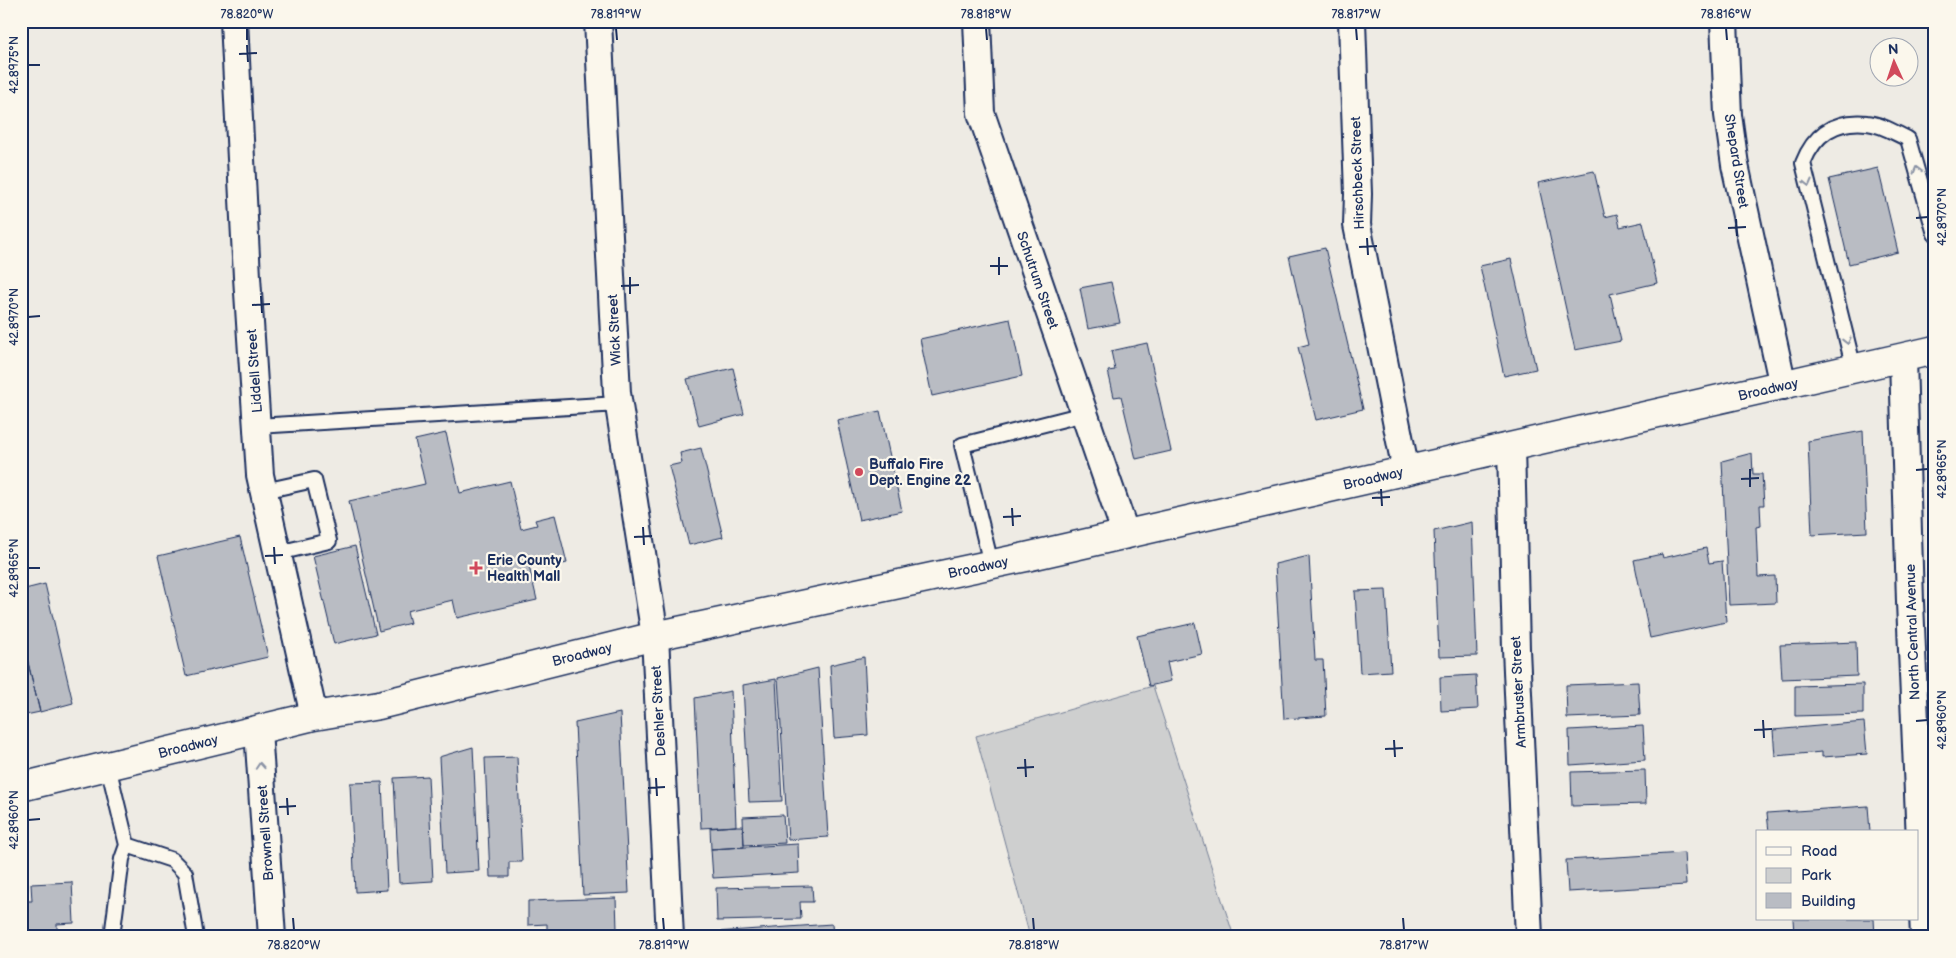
<svg xmlns="http://www.w3.org/2000/svg" width="1956" height="958" font-family="'Balsamiq Sans',sans-serif">
<style>
.green{fill:#cecfcf;stroke:#747f96}
.building{fill:#b9bcc3;stroke:#1b2f5e}
.lines{fill:none;stroke-linecap:round;stroke-linejoin:round}
.service-casing{stroke:#1b2f5e;stroke-width:18}
.minor-casing{stroke:#1b2f5e;stroke-width:30}
.primary-casing{stroke:#1b2f5e;stroke-width:31}
.service{stroke:#fbf7ec;stroke-width:14}
.minor{stroke:#fbf7ec;stroke-width:26}
.primary{stroke:#fbf7ec;stroke-width:28}
.oneway{stroke:#8b93a5}
.ticks{fill:none;stroke:#1b2f5e;stroke-width:2}
.poi-dot{fill:#d1495b;stroke:#fbf7ec;stroke-width:2}
.labels{text-anchor:middle;stroke-width:4.5;stroke-linejoin:round;paint-order:stroke}
.street-label{font-size:14px;fill:#1b2f5e;stroke:#fbf7ec}
.poi-label{font-size:14px;font-weight:bold;fill:#1b2f5e;stroke:#fbf7ec;text-anchor:start}
.neatline{fill:none;stroke:#1b2f5e;stroke-width:2}
.ticks-label{font-size:12px;text-anchor:middle;fill:#1b2f5e}
</style>
<rect width="100%" height="100%" fill="#eeebe4"/>
<filter id="ink" filterUnits="userSpaceOnUse"><feTurbulence type="fractalNoise" baseFrequency=".02" numOctaves="2"/><feDisplacementMap in="SourceGraphic" scale="10" xChannelSelector="R" yChannelSelector="G"/><feConvolveMatrix kernelMatrix="1 2 1 2 8 2 1 2 1" color-interpolation-filters="sRGB"/></filter>
<g filter="url(#ink)">
<path class="green" d="M 1153,686 L 1234,937 L 1030,937 L 976,736 Z"/>
<path class="building" d="M 1878,168 L 1898,252 L 1849,264 L 1829,179 Z
M 1594,171 L 1605,217 L 1617,214 L 1620,227 L 1643,222 L 1657,283 L 1610,294 L 1621,341 L 1575,350 L 1538,183 Z
M 1325,248 L 1363,409 L 1316,420 L 1298,347 L 1309,344 L 1289,256 Z
M 1511,259 L 1536,369 L 1504,376 L 1480,266 Z
M 1111,282 L 1120,323 L 1088,329 L 1080,288 Z
M 1010,319 L 1022,376 L 932,396 L 920,339 Z
M 1147,343 L 1171,451 L 1136,459 L 1121,396 L 1114,397 L 1108,371 L 1115,370 L 1111,351 Z
M 733,368 L 744,414 L 699,426 L 687,379 Z
M 880,411 L 902,511 L 859,520 L 837,420 Z
M 1935,411 L 1935,518 L 1934,518 L 1929,413 Z
M 1863,431 L 1867,532 L 1812,535 L 1808,441 Z
M 446,433 L 460,493 L 510,481 L 521,529 L 537,525 L 535,520 L 555,515 L 567,563 L 546,568 L 544,563 L 529,566 L 537,600 L 457,618 L 453,600 L 407,611 L 410,623 L 379,631 L 349,501 L 425,484 L 415,440 Z
M 701,448 L 723,537 L 689,545 L 669,466 L 682,463 L 680,453 Z
M 1752,453 L 1753,474 L 1762,474 L 1764,505 L 1760,505 L 1761,526 L 1756,527 L 1758,577 L 1775,576 L 1776,603 L 1729,605 L 1722,461 Z
M 1472,522 L 1477,656 L 1439,657 L 1434,531 Z
M 240,537 L 268,657 L 186,676 L 158,556 Z
M 355,546 L 376,634 L 334,644 L 313,556 Z
M 1706,548 L 1709,563 L 1722,561 L 1726,622 L 1650,638 L 1634,560 L 1662,554 L 1663,558 Z
M 1309,556 L 1315,660 L 1323,660 L 1326,716 L 1284,719 L 1275,564 Z
M 45,584 L 73,703 L 40,712 L 21,634 L 21,590 Z
M 1386,590 L 1391,671 L 1360,673 L 1355,591 Z
M 1195,623 L 1202,654 L 1167,662 L 1171,681 L 1149,686 L 1137,636 Z
M 21,634 L 40,712 L 21,716 Z
M 1856,642 L 1857,676 L 1782,679 L 1780,645 Z
M 864,657 L 868,735 L 834,738 L 830,665 Z
M 818,668 L 828,837 L 788,840 L 778,678 Z
M 1476,675 L 1478,709 L 1441,711 L 1440,677 Z
M 776,679 L 782,801 L 749,802 L 743,685 Z
M 1638,682 L 1640,715 L 1567,718 L 1566,685 Z
M 1863,684 L 1863,714 L 1795,716 L 1795,686 Z
M 731,691 L 736,826 L 701,828 L 695,698 Z
M 620,713 L 629,893 L 583,895 L 575,723 Z
M 1864,722 L 1867,754 L 1822,757 L 1822,752 L 1775,756 L 1773,730 Z
M 1643,726 L 1645,760 L 1570,765 L 1569,730 Z
M 473,747 L 479,871 L 445,873 L 439,757 Z
M 517,757 L 522,862 L 509,862 L 509,877 L 490,877 L 485,758 Z
M 1645,770 L 1646,804 L 1572,806 L 1571,772 Z
M 428,776 L 433,881 L 399,883 L 394,778 Z
M 382,782 L 387,890 L 355,892 L 350,783 Z
M 1868,806 L 1870,832 L 1769,832 L 1767,813 Z
M 783,815 L 785,843 L 744,845 L 743,817 Z
M 736,826 L 743,826 L 744,847 L 711,849 L 710,828 Z
M 798,844 L 799,873 L 713,878 L 711,849 Z
M 1684,853 L 1686,885 L 1568,892 L 1566,860 Z
M 72,882 L 74,923 L 57,924 L 57,937 L 21,937 L 21,901 L 32,901 L 31,884 Z
M 812,886 L 813,902 L 800,902 L 801,919 L 717,921 L 716,888 Z
M 616,898 L 617,930 L 547,932 L 547,924 L 528,925 L 528,901 Z
M 1793,919 L 1874,919 L 1875,937 L 1784,937 L 1784,935 L 1794,934 Z
M 832,924 L 833,937 L 716,937 L 715,932 Z"/>
<g class="lines">
<g class="service-casing">
<path id="service" d="M 1854,369 L 1803,163 C 1815,133 1835,120 1867,123 C 1881,124 1895,133 1908,139 L 1935,234
M 257,426 L 619,404
M 264,491 L 314,480 L 329,541 L 278,553
M 991,564 L 962,445 L 1084,414
M 108,766 L 127,845 L 122,859 L 112,937
M 127,845 L 172,860 L 185,873 L 196,937"/>
</g>
<g class="minor-casing">
<path id="minor" d="M 234,21 L 247,277 L 260,475 L 314,716
M 598,21 L 617,393 L 655,636 L 670,937
M 977,21 L 981,113 L 1126,535
M 1352,21 L 1358,194 L 1357,225 L 1406,471
M 1724,21 L 1728,115 L 1735,165 L 1783,386
M 1903,358 L 1910,602 L 1924,937
M 1511,447 L 1516,649 L 1529,937
M 258,730 L 272,937"/>
</g>
<g class="primary-casing">
<path id="primary" d="M 21,787 L 314,716 L 379,705 L 655,636 L 1026,557 L 1935,350"/>
</g>
<use href="#service" class="service"/>
<use href="#minor" class="minor"/>
<use href="#primary" class="primary"/>
</g>
<defs><path id="oneway-chevron" d="M-2-3.5L2.5 0L-2 3.5" fill="none" stroke-width="1.6" stroke-linecap="round" stroke-linejoin="round" transform="scale(1.25)"/></defs>
<g class="oneway">
<use href="#oneway-chevron" transform="translate(1917 170) rotate(-106)"/>
<use href="#oneway-chevron" transform="translate(1808 183) rotate(76)"/>
<use href="#oneway-chevron" transform="translate(1847 341) rotate(76)"/>
<use href="#oneway-chevron" transform="translate(260 766) rotate(-94)"/>
</g>
</g>
<path class="ticks" d="M 247,28 L 247,40M 616,28 L 617,40M 986,28 L 987,40M 1356,28 L 1357,40M 1726,28 L 1727,40M 247,45 L 248,62M 239,54 L 257,53M 28,65 L 40,65M 1916,218 L 1928,217M 1736,219 L 1737,236M 1728,228 L 1746,227M 1367,238 L 1368,255M 1359,247 L 1377,246M 999,257 L 999,275M 990,266 L 1008,266M 630,277 L 630,294M 621,286 L 639,285M 261,296 L 262,313M 252,305 L 270,304M 28,317 L 40,316M 1750,469 L 1750,487M 1916,470 L 1928,469M 1741,479 L 1759,478M 1381,489 L 1382,506M 1372,498 L 1390,497M 1012,508 L 1013,526M 1003,517 L 1021,516M 643,527 L 644,545M 634,537 L 652,536M 274,547 L 275,564M 265,556 L 283,555M 28,568 L 40,568M 1763,720 L 1764,738M 1916,721 L 1928,720M 1754,730 L 1772,729M 1394,740 L 1395,757M 1385,749 L 1403,748M 1025,759 L 1026,777M 1017,768 L 1034,767M 656,778 L 657,796M 648,788 L 665,787M 287,798 L 288,815M 279,807 L 296,806M 28,820 L 40,819M 293,918 L 294,930M 663,918 L 664,930M 1033,918 L 1034,930M 1403,918 L 1404,930"/>
<g class="poi-dot">
<circle cx="859" cy="472" r="5"/>
<path d="M473.5 560.5h5v5h5v5h-5v5h-5v-5h-5v-5h5z"/>
</g>
<g class="labels">
<g class="street-label">
<text transform="translate(1737 161) rotate(81)" y="5">Shepard Street</text>
<text transform="translate(1357 173) rotate(-92)" y="5">Hirschbeck Street</text>
<text transform="translate(1038 280) rotate(71)" y="5">Schutrum Street</text>
<text transform="translate(614 330) rotate(-93)" y="5">Wick Street</text>
<text transform="translate(254 371) rotate(-94)" y="5">Liddell Street</text>
<text transform="translate(1768 389) rotate(-13)" y="5">Broadway</text>
<text transform="translate(1373 478) rotate(-13)" y="5">Broadway</text>
<text transform="translate(978 567) rotate(-12)" y="5">Broadway</text>
<text transform="translate(1912 632) rotate(-92)" y="5">North Central Avenue</text>
<text transform="translate(582 654) rotate(-14)" y="5">Broadway</text>
<text transform="translate(1518 692) rotate(-93)" y="5">Armbruster Street</text>
<text transform="translate(658 711) rotate(-93)" y="5">Deshler Street</text>
<text transform="translate(188 746) rotate(-14)" y="5">Broadway</text>
<text transform="translate(265 833) rotate(-94)" y="5">Brownell Street</text>
</g>
<g class="poi-label">
<text x="869" y="469">Buffalo Fire<tspan x="869" dy="16">Dept. Engine 22</tspan></text>
<text x="487" y="565">Erie County<tspan x="487" dy="16">Health Mall</tspan></text>
</g>
</g>
<rect width="1956" height="958" fill="none" stroke="#fbf7ec" stroke-width="55"/>
<rect x="1756" y="830" width="162" height="90" fill="#fbf7ec" stroke="#a1a7b3"/>
<rect x="1766" y="847" width="25" height="8" fill="#fbf7ec" stroke="#a1a7b3"/>
<text x="1801" y="856" font-size="15" fill="#1b2f5e">Road</text>
<rect x="1766" y="868" width="25" height="15" fill="#cecfcf" stroke="#a1a7b3"/>
<text x="1801" y="880" font-size="15" fill="#1b2f5e">Park</text>
<rect x="1766" y="893" width="25" height="15" fill="#b9bcc3" stroke="#a1a7b3"/>
<text x="1801" y="906" font-size="15" fill="#1b2f5e">Building</text>
<g transform="translate(1894 62) rotate(357)"><circle r="24" fill="#fbf7ec" stroke="#a1a7b3"/>
<path d="M0-4L9 19L0 12L-9 19Z" fill="#d1495b"/>
<text y="-8" font-size="14" font-weight="bold" text-anchor="middle" fill="#1b2f5e">N</text>
</g>
<rect x="28" y="28" width="1900" height="902" class="neatline"/>
<g class="ticks-label">
<text x="247" y="18">78.820°W</text>
<text x="616" y="18">78.819°W</text>
<text x="986" y="18">78.818°W</text>
<text x="1356" y="18">78.817°W</text>
<text x="1726" y="18">78.816°W</text>
<text transform="translate(14 65) rotate(-90)" y="4">42.8975°N</text>
<text transform="translate(1942 217) rotate(-90)" y="4">42.8970°N</text>
<text transform="translate(14 317) rotate(-90)" y="4">42.8970°N</text>
<text transform="translate(1942 469) rotate(-90)" y="4">42.8965°N</text>
<text transform="translate(14 568) rotate(-90)" y="4">42.8965°N</text>
<text transform="translate(1942 720) rotate(-90)" y="4">42.8960°N</text>
<text transform="translate(14 820) rotate(-90)" y="4">42.8960°N</text>
<text x="294" y="949">78.820°W</text>
<text x="664" y="949">78.819°W</text>
<text x="1034" y="949">78.818°W</text>
<text x="1404" y="949">78.817°W</text>
</g>
</svg>
